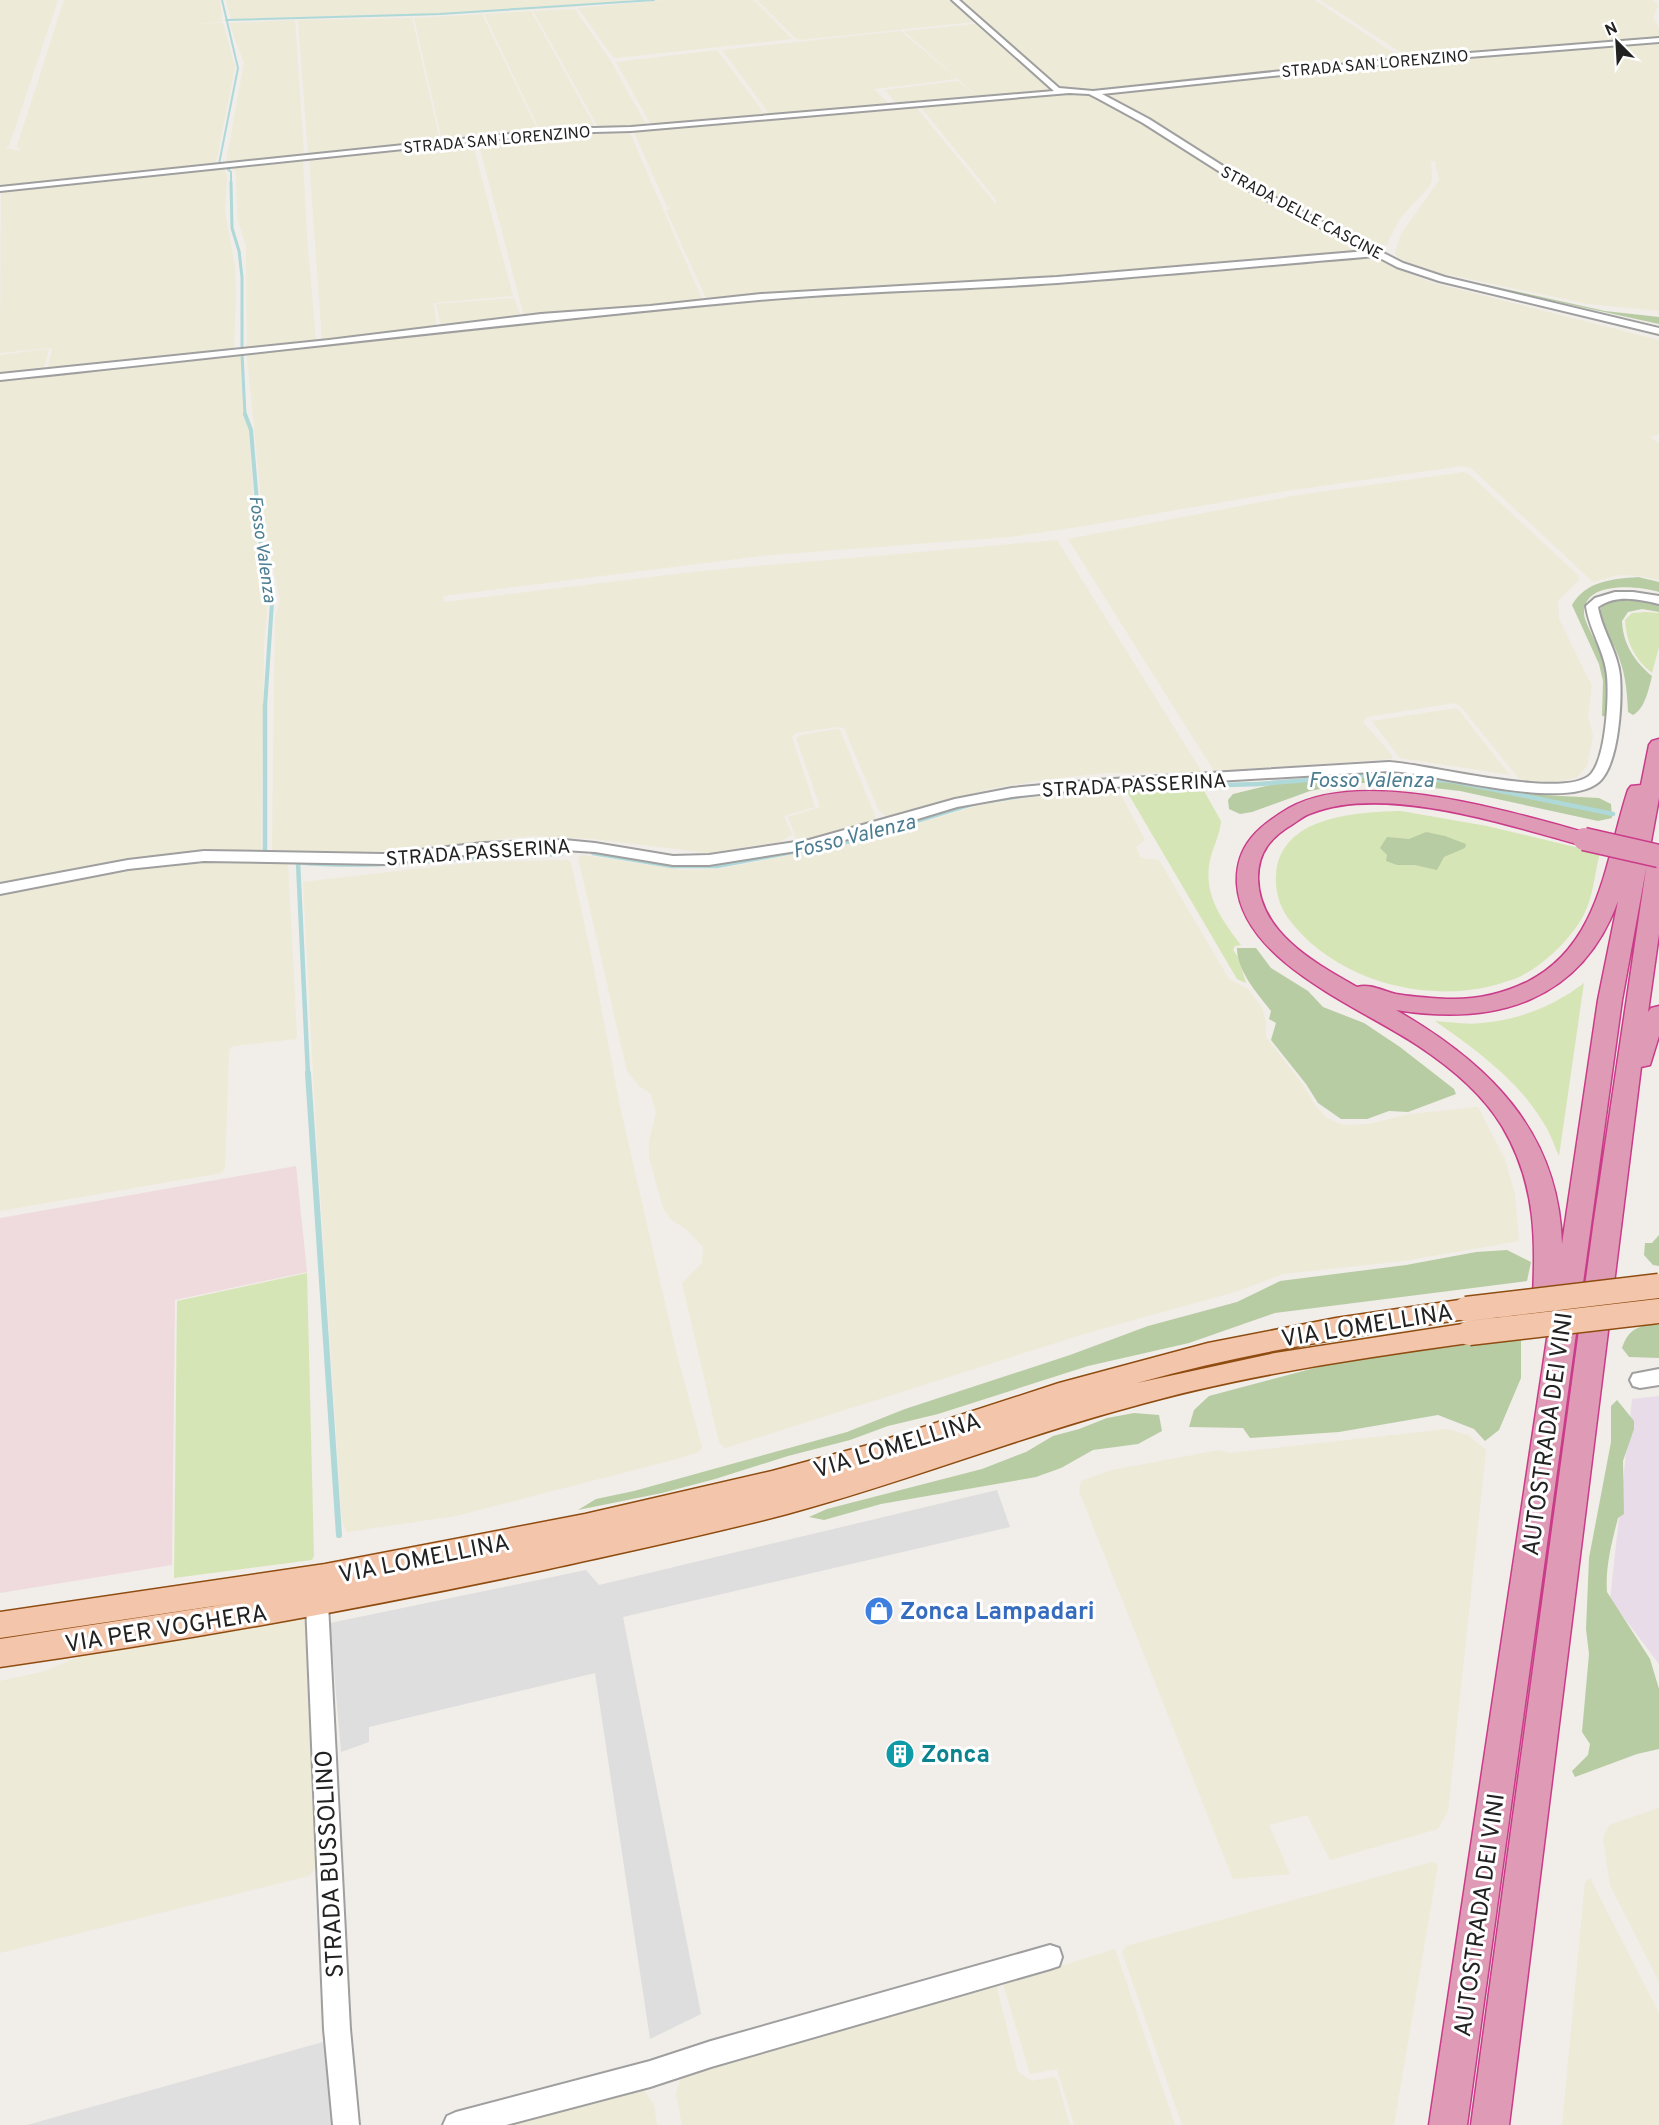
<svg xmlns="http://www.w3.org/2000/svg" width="1659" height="2125" font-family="Overpass,sans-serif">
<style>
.residential{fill:#e0dfdf}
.commercial{fill:#efdbde}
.industrial{fill:#e9dce9}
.farmland{fill:#edead7}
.grass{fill:#d6e5b5}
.forest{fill:#b7cca3}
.parking{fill:#dedede}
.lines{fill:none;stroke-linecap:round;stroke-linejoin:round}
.stream-far4{stroke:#afd8d9;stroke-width:2}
.stream-far3{stroke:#afd8d9;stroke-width:3}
.stream-far2{stroke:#afd8d9;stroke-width:4}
.stream-far1{stroke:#afd8d9;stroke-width:4.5}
.stream{stroke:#afd8d9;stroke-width:6}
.minor-casing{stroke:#9f9f9f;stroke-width:4}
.major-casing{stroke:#8f4c10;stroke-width:3}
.highway-casing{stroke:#ca3b89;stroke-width:3}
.minor{fill:#fff;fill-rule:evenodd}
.major{fill:#f3c6ac;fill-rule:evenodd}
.highway{fill:#df9ab5;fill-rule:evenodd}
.major-bridge-casing{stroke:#8f4c10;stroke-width:27;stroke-linecap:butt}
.highway-bridge-casing{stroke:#ca3b89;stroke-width:25;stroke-linecap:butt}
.major-bridge{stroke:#f3c6ac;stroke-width:24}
.highway-bridge{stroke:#df9ab5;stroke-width:22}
.labels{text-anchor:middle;stroke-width:6;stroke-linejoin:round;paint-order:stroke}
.far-street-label{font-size:16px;fill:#222;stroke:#fff}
.far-water-label{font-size:18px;font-style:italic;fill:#4c7d91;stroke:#fff}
.street-label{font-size:20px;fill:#222;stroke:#fff}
.water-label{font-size:21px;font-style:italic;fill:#4c7d91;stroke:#fff}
.near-street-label{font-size:24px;fill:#222;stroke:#fff}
.near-shop-label{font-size:24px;font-weight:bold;fill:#366cbe;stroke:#fff;text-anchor:start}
.near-culture-label{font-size:24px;font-weight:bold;fill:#0d838f;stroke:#fff;text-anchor:start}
</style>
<rect width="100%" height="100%" fill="#f1ede9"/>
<path class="residential" d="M 330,2040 L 335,2125 L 27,2125 Z"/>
<path class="commercial" d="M 296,1166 L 307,1272 L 175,1300 L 172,1565 L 0,1593 L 0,1218 Z"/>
<path class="industrial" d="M 1659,1396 L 1659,1664 L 1610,1599 L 1632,1399 Z"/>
<path class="farmland" d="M 0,0 L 58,0 L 9,146 L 5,148 L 21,151 L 17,146 L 64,0 L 220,0 L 222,22 L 192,24 L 223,23 L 235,67 L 216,163 L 26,185 L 21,183 L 20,186 L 0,188 Z
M 226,0 L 628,0 L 629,1 L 574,7 L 417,16 L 231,20 Z
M 663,0 L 754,0 L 792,39 L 617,58 L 613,57 L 578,8 Z
M 757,0 L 951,0 L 974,22 L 800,40 L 795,38 Z
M 958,0 L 1315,0 L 1401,58 L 1075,91 L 1057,88 Z
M 1320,0 L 1653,0 L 1658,5 L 1653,18 L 1659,28 L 1659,39 L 1408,57 Z
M 575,9 L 610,60 L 647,126 L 598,127 L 533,11 Z
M 531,11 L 595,127 L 593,128 L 540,131 L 484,14 Z
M 482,14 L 538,131 L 442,141 L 414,18 Z
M 412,18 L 440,141 L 308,154 L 298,20 Z
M 295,20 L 304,155 L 226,162 L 244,63 L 229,23 Z
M 975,24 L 978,24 L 1054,91 L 897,105 L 885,90 L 958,81 L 978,97 L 904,31 Z
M 901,31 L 957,79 L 874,89 L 890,105 L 771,116 L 722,50 Z
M 1659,41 L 1659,311 L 1588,304 L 1426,270 L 1398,258 L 1395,253 L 1401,234 L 1439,180 L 1435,161 L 1431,161 L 1432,179 L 1430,186 L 1401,217 L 1389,239 L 1388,245 L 1372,244 L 1266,192 L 1101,94 L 1106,91 L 1461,56 Z
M 717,50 L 766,116 L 651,125 L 616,62 Z
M 1067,93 L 1089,93 L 1101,97 L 1251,193 L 1369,251 L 1070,276 L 851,287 L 708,299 L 706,298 L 666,210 L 671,208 L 667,207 L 634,132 L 915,106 L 995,203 L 997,201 L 920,106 Z
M 629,131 L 702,299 L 648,307 L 524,316 L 478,141 L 556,133 Z
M 472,142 L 513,296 L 434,303 L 436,325 L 322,341 L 309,158 Z
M 303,159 L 307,236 L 316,341 L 247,348 L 246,247 L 237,217 L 236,173 L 230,166 Z
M 217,167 L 223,168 L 227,175 L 225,212 L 235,266 L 236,293 L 234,348 L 231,351 L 47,370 L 52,349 L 49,348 L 0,353 L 1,191 Z
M 1374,255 L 1411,275 L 1434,283 L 1659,340 L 1659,434 L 1650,437 L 1659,444 L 1659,580 L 1639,576 L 1619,575 L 1593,582 L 1471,468 L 1462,466 L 1286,491 L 1078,527 L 1009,537 L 760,556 L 443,596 L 444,602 L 701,571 L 1057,540 L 1202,772 L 1106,773 L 1050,779 L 995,788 L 887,817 L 879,811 L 844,728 L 837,727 L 796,733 L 792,737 L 815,807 L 784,816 L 792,835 L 779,842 L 709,853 L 593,839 L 532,836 L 393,851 L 323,853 L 272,850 L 275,619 L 280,599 L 264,528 L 247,357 L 250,354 L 523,321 L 646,312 L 759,299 L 1065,283 Z
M 514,298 L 521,317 L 441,326 L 436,304 Z
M 49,349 L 43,372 L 0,377 L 0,355 Z
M 241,353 L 244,414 L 249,431 L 256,540 L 268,601 L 264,642 L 261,853 L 235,853 L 0,885 L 0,378 Z
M 1464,472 L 1469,474 L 1579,576 L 1579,580 L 1558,601 L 1559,619 L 1592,686 L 1588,716 L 1593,736 L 1587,766 L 1576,778 L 1546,784 L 1519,779 L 1461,707 L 1454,703 L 1367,717 L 1363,722 L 1392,755 L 1392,759 L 1214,771 L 1068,539 L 1298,495 Z
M 1457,708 L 1510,775 L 1400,758 L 1372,721 Z
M 835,729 L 840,730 L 876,818 L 870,825 L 803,840 L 796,838 L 788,817 L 820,807 L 796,738 L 801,735 Z
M 1113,789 L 1119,791 L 1144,838 L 1144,841 L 1136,847 L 1141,858 L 1159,860 L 1229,979 L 1248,989 L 1262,1007 L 1266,1021 L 1266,1037 L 1304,1086 L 1315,1105 L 1327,1118 L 1343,1125 L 1369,1124 L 1410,1114 L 1478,1107 L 1505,1159 L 1515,1194 L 1519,1241 L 1404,1261 L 1283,1274 L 1238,1291 L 1087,1333 L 725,1448 L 719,1442 L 682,1283 L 702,1263 L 703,1247 L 685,1228 L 670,1219 L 663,1208 L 649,1157 L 649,1141 L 656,1113 L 651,1094 L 639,1086 L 627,1071 L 578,857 L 583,855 L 683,870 L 719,869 L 854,843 L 980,805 L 1033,797 Z
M 568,860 L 571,863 L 592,959 L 621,1111 L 676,1351 L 702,1447 L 699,1452 L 673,1460 L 456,1516 L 347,1532 L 342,1522 L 317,1147 L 303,882 L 476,862 Z
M 200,861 L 262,861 L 288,864 L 297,1036 L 296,1039 L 233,1046 L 229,1050 L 225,1169 L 221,1173 L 0,1211 L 0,892 L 116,870 Z
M 1447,1429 L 1468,1435 L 1486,1450 L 1448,1811 L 1438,1829 L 1330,1860 L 1307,1815 L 1269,1825 L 1290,1874 L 1233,1879 L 1079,1491 L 1081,1481 L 1112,1470 L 1219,1450 L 1229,1453 Z
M 298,1616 L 308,1621 L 321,1862 L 309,1876 L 0,1953 L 0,1681 L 42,1672 L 98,1649 Z
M 1659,1808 L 1659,1982 L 1610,1885 L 1603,1839 L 1609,1825 Z
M 1432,1862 L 1438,1865 L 1394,2125 L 1182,2125 L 1122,1952 L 1126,1946 Z
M 1590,1878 L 1659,2013 L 1659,2125 L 1562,2125 L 1585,1882 Z
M 1115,1949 L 1175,2125 L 1074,2125 L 1057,2069 L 1030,2074 L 1003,1984 Z
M 993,1983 L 997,1988 L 1018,2072 L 1032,2081 L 1054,2077 L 1057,2080 L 1070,2125 L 682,2125 L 676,2094 L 682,2074 Z
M 640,2085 L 654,2104 L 657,2125 L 495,2125 Z"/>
<path class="grass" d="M 1645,612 L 1659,613 L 1659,647 L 1652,673 C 1635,660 1626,642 1625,620 L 1632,613 Z
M 1200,787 L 1203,789 L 1221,821 C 1220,836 1211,850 1209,866 C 1205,898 1223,921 1241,945 L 1235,946 L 1233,950 L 1238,957 L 1246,983 L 1237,979 L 1126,790 Z
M 1401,811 L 1487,826 L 1600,853 C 1594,876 1593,903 1579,923 C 1565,944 1545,963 1523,975 C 1517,979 1509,980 1502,983 C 1429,1006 1334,981 1288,918 C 1279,905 1275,890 1276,875 C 1280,816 1356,812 1401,811 Z
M 1584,983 L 1559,1156 C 1554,1145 1550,1132 1543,1122 C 1517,1079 1476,1050 1435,1021 C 1450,1022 1466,1025 1481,1023 C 1519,1020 1554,1006 1584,983 Z
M 307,1273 L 314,1556 L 312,1560 L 174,1578 L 177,1301 Z"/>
<path class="forest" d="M 1483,284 L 1605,311 L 1659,317 L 1659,324 L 1480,285 Z
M 1638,577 L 1659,582 L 1659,592 C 1639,586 1583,580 1584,614 C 1585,626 1606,657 1609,674 C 1612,687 1609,703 1609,717 L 1602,716 L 1603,681 L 1599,664 L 1572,605 C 1586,581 1612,579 1638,577 Z
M 1629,599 L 1659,604 L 1659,612 L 1642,609 L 1628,612 L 1622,621 C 1623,644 1634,661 1652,676 C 1649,688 1645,709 1633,715 L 1628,712 C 1627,688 1625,670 1615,648 C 1610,638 1596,622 1600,610 C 1604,600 1620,599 1629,599 Z
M 1404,772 L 1477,782 L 1542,795 L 1599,798 L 1611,804 L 1612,818 L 1598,821 L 1460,791 L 1382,782 L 1345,784 L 1310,791 L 1252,812 L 1240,814 L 1229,809 L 1228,800 L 1233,794 L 1286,781 L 1368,773 Z
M 1426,832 L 1445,836 L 1466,844 L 1465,848 L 1444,857 L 1437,870 L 1415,865 L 1397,865 L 1386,861 L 1387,855 L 1380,848 L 1387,837 L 1409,839 Z
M 1237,948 L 1256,948 L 1271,968 L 1308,991 L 1323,1007 L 1364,1023 L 1400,1047 L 1454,1089 L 1456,1094 L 1408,1112 L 1389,1111 L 1367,1119 L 1341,1119 L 1318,1103 L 1306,1084 L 1271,1040 L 1276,1023 L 1269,1019 L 1271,1011 C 1257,993 1237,971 1237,948 Z
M 1659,1235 L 1659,1266 L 1653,1265 L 1644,1255 L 1645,1243 L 1652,1243 Z
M 1507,1250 L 1531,1262 L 1527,1281 L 1275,1313 L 1189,1343 L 1088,1366 L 938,1414 L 888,1426 L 850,1440 L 788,1456 L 715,1479 L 662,1493 L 578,1510 L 596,1499 L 634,1491 L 847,1432 L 905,1409 L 1070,1355 L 1148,1326 L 1237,1302 L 1280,1281 L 1406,1265 L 1476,1252 Z
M 1646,1325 L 1659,1325 L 1659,1358 L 1629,1357 L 1622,1348 C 1627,1334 1632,1329 1646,1325 Z
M 1521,1338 L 1521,1378 L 1499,1430 L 1485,1441 L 1474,1429 L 1438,1415 L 1339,1432 L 1250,1438 L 1243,1428 L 1189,1427 L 1194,1410 L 1209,1396 L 1345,1360 Z
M 1617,1400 L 1634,1421 L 1634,1429 L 1623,1461 L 1624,1514 L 1618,1518 C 1612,1541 1605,1568 1607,1592 L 1650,1659 L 1659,1689 L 1659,1749 L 1637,1754 L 1575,1777 L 1572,1771 L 1588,1755 L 1590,1744 L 1582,1732 L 1589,1654 L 1586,1629 L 1589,1558 L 1611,1442 L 1611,1406 Z
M 1134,1413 L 1159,1415 L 1162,1431 L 1138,1444 L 1093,1450 L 1061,1468 L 1036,1477 L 881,1504 L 824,1520 L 809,1517 L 827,1509 L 982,1469 L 1026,1452 L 1053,1436 L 1079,1429 L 1107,1418 Z"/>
<path class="parking" d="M 997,1490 L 1010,1527 L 623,1617 L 701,2014 L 650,2039 L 595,1673 L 369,1727 L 369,1742 L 341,1752 L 330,1623 L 586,1570 L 599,1585 Z"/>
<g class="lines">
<path class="stream-far4" d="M 226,20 L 440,14 L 654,0
M 1053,94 L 1074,93
M 219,164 L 238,68 L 222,0
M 224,166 L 231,172 L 231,184"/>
<path class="stream-far3" d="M 231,182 L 232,228 L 239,251 L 242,277 L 242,350
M 242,354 L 245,415
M 242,354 L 312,346"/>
<path class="stream-far2" d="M 245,414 L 251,430 L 260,539 L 272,602 L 265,707"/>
<path class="stream-far1" d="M 265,705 L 265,853
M 1127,788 L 1259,784 L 1371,775 L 1452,781 L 1613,814
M 1043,794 L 1113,788
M 987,801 L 1034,794
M 593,853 L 672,866 L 717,866 L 851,841 L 975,803
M 296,862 C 385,871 472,854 561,854
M 298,862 L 308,1075"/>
<path class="stream" d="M 308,1073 L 339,1535"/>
<g class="minor-casing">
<path id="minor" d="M 952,0 L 959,0 L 1059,88 L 1093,91 L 1406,58 L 1659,38 L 1659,42 L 1406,62 L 1102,94 L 1149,119 L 1264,192 L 1403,263 L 1445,277 L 1659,328 L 1659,334 L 1439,281 L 1397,267 L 1376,256 C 1270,265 1164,275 1057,283 C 958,290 858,291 759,300 C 506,323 253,354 0,380 L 0,374 L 329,340 L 541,314 L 650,306 L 761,294 L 1057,277 L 1367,251 L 1258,196 L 1143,123 L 1097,98 L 1089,94 L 1069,93 L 631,131 L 557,133 L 0,191 L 0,187 L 557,129 L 631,127 L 1054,91 Z
M 1615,592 L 1633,592 L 1659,596 L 1659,604 C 1639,599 1616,594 1598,607 C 1602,631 1618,652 1620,676 C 1622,702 1619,764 1599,782 C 1565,812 1435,773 1389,771 L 1097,788 L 1012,797 L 957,807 L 868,834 L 809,849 L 709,865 L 673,865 L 595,852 L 564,850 L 483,853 L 384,864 L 204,861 L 128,869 L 0,894 L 0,884 L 128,860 L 204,851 L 384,854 L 483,843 L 564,840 L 595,843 L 673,856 L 709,855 L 809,840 L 955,799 L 1012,788 L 1097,780 L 1389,762 C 1428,764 1566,801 1591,774 C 1606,757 1609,698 1607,676 C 1605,651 1589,630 1586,606 L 1595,598 Z
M 1659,1369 L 1659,1385 L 1640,1388 L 1633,1386 L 1630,1380 L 1633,1374 Z
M 317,1594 L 325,1597 L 328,1604 L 350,2029 L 359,2125 L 333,2125 L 324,2029 L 306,1604 L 309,1597 Z
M 1050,1945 L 1059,1948 L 1062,1957 L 1059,1966 L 1050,1969 L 711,2067 L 650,2087 L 506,2125 L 443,2125 L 447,2116 L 456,2112 L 650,2061 L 711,2041 Z"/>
</g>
<g class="major-casing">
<path id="major" d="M 1466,1299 L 1474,1302 L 1478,1309 L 1474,1316 L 1466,1319 C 1355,1335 1245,1353 1137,1383 L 1275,1353 L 1469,1323 L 1478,1326 L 1481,1333 L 1478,1340 L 1469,1343 C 1354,1359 1239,1376 1127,1408 C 1013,1439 902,1483 787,1514 C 707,1535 625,1552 544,1570 C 364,1608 183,1641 0,1667 L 0,1639 L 248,1601 L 0,1638 L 0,1612 L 325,1564 L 585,1514 L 772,1471 L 868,1445 L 1059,1383 L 1208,1343 L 1336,1318 Z"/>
</g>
<g class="highway-casing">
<path id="highway" d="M 1659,739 L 1659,798 L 1622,1000 L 1467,2125 L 1429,2125 L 1548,1332 L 1536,1329 L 1532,1321 C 1535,1249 1540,1190 1502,1126 C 1482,1093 1449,1066 1417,1045 C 1360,1007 1242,962 1237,884 C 1235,845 1259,826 1289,808 C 1364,766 1513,813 1591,834 L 1594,839 L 1591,844 L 1584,846 C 1510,826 1386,784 1312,813 C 1305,815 1299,820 1293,824 C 1271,837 1258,852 1258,878 C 1259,933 1315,963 1357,987 C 1370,983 1383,991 1396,994 C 1413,997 1430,998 1447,999 C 1475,1000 1502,994 1527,982 C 1601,945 1605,860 1628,790 L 1631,786 L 1641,785 L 1649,745 L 1652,741 ZM 1618,901 L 1598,1000 L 1562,1244 C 1559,1131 1488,1063 1396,1010 C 1495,1026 1581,1002 1618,901 Z
M 1659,849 L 1659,934 L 1648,1012 L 1651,1008 L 1659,1006 L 1659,1036 L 1650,1065 L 1641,1067 L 1509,2125 L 1471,2125 L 1594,1220 L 1648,856 L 1652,851 Z"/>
</g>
<use href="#minor" class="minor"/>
<use href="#major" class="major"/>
<use href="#highway" class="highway"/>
<g class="major-bridge-casing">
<path id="major-bridge" d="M 1466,1309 L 1659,1286
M 1469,1333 L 1659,1311"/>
</g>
<g class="highway-bridge-casing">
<path id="highway-bridge" d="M 1584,839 L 1659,856"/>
</g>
<use href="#major-bridge" class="major-bridge"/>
<use href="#highway-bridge" class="highway-bridge"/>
</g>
<defs>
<g id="shop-disc" transform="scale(1.5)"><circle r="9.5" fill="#3f7fe0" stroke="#fff"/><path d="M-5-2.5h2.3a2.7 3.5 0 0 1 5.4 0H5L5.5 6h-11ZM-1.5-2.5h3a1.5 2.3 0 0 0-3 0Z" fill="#fff"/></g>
<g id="building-disc" transform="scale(1.5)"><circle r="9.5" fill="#0f9aa8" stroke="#fff"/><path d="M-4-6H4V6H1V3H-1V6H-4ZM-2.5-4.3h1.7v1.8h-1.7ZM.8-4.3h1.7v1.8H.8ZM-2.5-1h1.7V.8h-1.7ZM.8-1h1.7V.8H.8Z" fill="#fff"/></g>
</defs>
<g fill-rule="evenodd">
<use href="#shop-disc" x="879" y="1611"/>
<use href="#building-disc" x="900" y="1754"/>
</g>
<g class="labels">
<g class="far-street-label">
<text transform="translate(1375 63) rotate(-5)" y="6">STRADA SAN LORENZINO</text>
<text transform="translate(497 139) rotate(-5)" y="6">STRADA SAN LORENZINO</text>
<text transform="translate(1302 212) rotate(28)" y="6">STRADA DELLE CASCINE</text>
</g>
<g class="far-water-label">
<text transform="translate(263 549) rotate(82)" y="6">Fosso Valenza</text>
</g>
<g class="street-label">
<text transform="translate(1134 785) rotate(-3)" y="7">STRADA PASSERINA</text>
<text transform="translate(478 852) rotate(-4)" y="7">STRADA PASSERINA</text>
</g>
<g class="water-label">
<text x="1371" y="787">Fosso Valenza</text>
<text transform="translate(854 836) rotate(-14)" y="7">Fosso Valenza</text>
</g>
<g class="near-street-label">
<text transform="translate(1367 1325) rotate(-9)" y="8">VIA LOMELLINA</text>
<text transform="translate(1547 1434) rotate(-82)" y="8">AUTOSTRADA DEI VINI</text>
<text transform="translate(897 1445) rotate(-17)" y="8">VIA LOMELLINA</text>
<text transform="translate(424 1558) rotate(-11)" y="8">VIA LOMELLINA</text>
<text transform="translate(166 1628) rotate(-9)" y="8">VIA PER VOGHERA</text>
<text transform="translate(329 1864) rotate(-93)" y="8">STRADA BUSSOLINO</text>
<text transform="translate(1479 1915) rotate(-82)" y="8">AUTOSTRADA DEI VINI</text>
</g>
<g class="near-shop-label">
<text x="900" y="1619">Zonca Lampadari</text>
</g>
<g class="near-culture-label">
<text x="921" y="1762">Zonca</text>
</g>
</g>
<g transform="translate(1617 42) rotate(336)" stroke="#ffffff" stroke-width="4.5" paint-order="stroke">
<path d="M0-4.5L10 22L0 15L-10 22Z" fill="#222222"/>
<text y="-9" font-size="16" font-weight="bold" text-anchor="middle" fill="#222222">N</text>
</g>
</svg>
